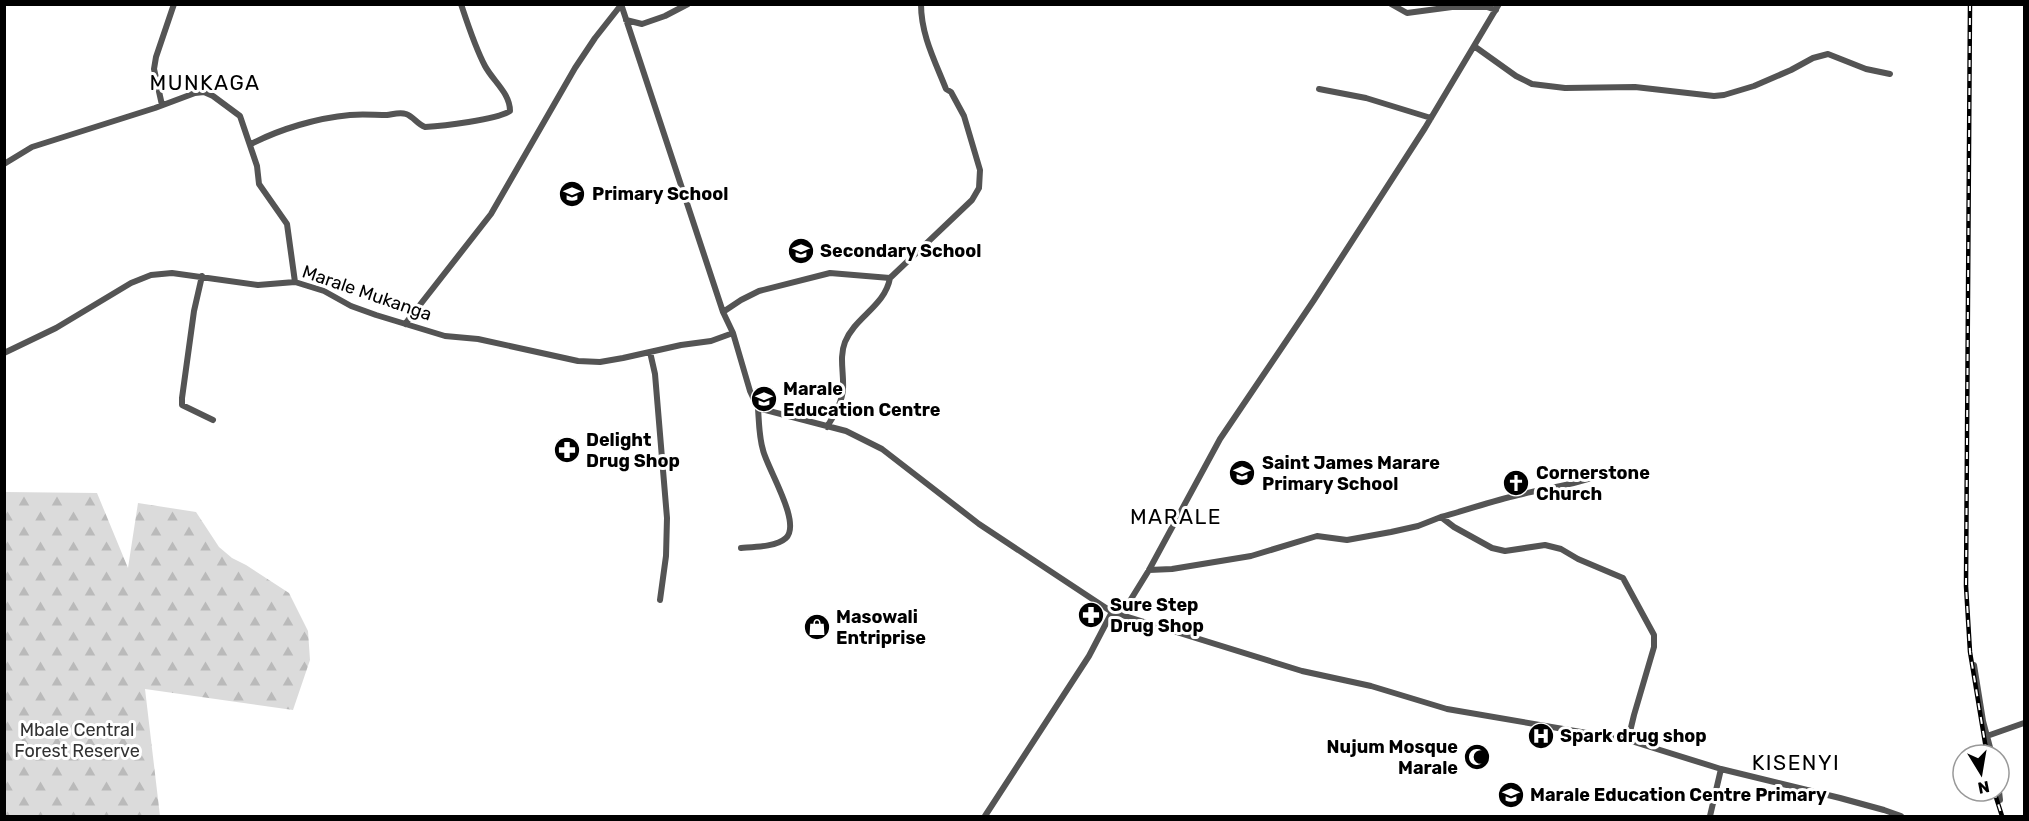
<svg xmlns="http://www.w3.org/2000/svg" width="2029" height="821" font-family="Rubik,sans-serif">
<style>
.forest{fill:url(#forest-firs)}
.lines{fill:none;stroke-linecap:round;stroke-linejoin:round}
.street{stroke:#545454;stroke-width:6}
.rail-casing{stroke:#000;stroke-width:4.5}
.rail{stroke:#fff;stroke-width:2;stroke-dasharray:7;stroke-linecap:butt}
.labels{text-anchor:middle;stroke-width:6;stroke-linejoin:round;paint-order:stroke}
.poi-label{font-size:18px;font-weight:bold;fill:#000;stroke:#fff;text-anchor:start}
.street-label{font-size:18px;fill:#000;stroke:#fff}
.park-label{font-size:18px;fill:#323232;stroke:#fff}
.quarter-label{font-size:21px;letter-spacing:1.5px;fill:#000;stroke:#fff}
</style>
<defs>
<pattern id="forest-firs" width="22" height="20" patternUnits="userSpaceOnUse" patternTransform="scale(1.5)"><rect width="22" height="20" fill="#dbdbdb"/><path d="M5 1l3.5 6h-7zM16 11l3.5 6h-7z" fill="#bababa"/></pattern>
</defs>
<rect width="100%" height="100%" fill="#fff"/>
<path class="forest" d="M 5,492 L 97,493 L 128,568 L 138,503 L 196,512 L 219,547 L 232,558 L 246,565 L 289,593 L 308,631 L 310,660 L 293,710 L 145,689 L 160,816 L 5,816 Z"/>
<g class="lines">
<path class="street" d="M 621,4 L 723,312 L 733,333 L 750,391 L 758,408 L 846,431 L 882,449 L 979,524 L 1112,612 L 1302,671 L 1371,686 L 1447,709 L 1628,740 L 1721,769 L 1840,798 L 1884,810 L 1901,816
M 1391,4 L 1407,13 L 1452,7 L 1487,7 L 1496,10
M 626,20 L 642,24 L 665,16 L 688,4
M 1474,46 L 1516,76 L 1532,84 L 1565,88 L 1635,87 L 1714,96 L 1724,95 L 1754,86 L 1791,70 L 1813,58 L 1828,54 L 1866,69 L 1890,74
M 1319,89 L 1366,98 L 1431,118
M 162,105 L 154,69 L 156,57 L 174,4
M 251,144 C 280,129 317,118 350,115 C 362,114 375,115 387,115 C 394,114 400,112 406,114 C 414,117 417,124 425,127 C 443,126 495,120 510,111 C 510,93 493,81 485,66 C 475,47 468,25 461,4
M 4,164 L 32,147 L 155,108 L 195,93 L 204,92 L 213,96 L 240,116 L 257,166 L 259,184 L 287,224 L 295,282
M 202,276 L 194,311 L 182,398 L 182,405 L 213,420
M 723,312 L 741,300 L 759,291 L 830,273 L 890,278 L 972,200 L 979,188 L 980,170 L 964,116 L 951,92 L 946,89 C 935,61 921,35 921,4
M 405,324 L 491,214 L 575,68 L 595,38 L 621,5
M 650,352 L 655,374 L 667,518 L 666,556 L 660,600
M 4,353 L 56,328 L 131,283 L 151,275 L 172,273 L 258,285 L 295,282 L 324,291 L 351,306 L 376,315 L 445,336 L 478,339 L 578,361 L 600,362 L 623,358 L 681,345 L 711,341 L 733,333
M 827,427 C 834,415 842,403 843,389 C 844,373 839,357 845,342 C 855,317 885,306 890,278
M 1441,517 C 1467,510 1492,501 1518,495 C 1551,487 1583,484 1613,469
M 741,548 C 754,547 776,547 786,538 C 802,523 767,468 763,450 C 759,437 759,422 758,408
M 1149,570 L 1172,569 L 1251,556 L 1317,536 L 1347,540 L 1391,532 L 1418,526 L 1441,517 L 1454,527 L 1492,548 L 1505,551 L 1545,545 L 1561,549 L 1578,559 L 1623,578 L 1654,635 L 1654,647 L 1634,715 L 1628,740
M 1974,665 L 1983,721 L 1992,755
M 1987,736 L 2024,723
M 1999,791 L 2000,800
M 985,816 L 1089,656 L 1112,612 L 1128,604 L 1149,570 L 1220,439 L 1314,300 L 1425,128 L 1499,4
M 1710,816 L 1721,769"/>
<g class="rail-casing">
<path id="rail" d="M 1970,4 L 1966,586 L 1970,652 L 1987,755
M 1994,791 L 2002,816"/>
</g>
<use href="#rail" class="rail"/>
</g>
<defs>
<g id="school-disc" transform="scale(1.35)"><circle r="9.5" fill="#000" stroke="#fff"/><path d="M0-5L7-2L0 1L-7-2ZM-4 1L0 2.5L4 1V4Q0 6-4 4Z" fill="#fff"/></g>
<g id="pharmacy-disc" transform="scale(1.35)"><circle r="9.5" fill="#000" stroke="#fff"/><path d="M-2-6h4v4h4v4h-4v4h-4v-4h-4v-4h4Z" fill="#fff"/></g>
<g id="church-disc" transform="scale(1.35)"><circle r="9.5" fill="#000" stroke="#fff"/><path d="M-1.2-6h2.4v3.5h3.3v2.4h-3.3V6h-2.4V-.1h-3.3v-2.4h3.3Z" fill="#fff"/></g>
<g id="shop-disc" transform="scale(1.35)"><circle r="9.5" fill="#000" stroke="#fff"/><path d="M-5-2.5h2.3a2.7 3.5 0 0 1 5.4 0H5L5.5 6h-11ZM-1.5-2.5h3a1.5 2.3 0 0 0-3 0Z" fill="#fff"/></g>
<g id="hospital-disc" transform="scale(1.35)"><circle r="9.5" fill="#000" stroke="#fff"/><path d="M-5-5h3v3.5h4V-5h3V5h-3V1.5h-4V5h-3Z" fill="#fff"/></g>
<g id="mosque-disc" transform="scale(1.35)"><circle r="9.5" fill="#000" stroke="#fff"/><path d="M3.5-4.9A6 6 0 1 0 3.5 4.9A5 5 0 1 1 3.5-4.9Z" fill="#fff"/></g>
</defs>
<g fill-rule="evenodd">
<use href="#school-disc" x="572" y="194"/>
<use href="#school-disc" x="801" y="251"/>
<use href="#school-disc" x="764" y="399"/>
<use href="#pharmacy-disc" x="567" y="450"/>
<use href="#school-disc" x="1242" y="473"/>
<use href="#church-disc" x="1516" y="483"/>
<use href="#pharmacy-disc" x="1091" y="615"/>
<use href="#shop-disc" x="817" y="627"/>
<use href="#hospital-disc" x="1541" y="736"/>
<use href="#mosque-disc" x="1477" y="757"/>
<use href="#school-disc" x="1511" y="795"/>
</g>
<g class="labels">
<g class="poi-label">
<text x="592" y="200">Primary School</text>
<text x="820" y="257">Secondary School</text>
<text x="783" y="395">Marale<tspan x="783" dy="21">Education Centre</tspan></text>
<text x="586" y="446">Delight<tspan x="586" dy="21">Drug Shop</tspan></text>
<text x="1262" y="469">Saint James Marare<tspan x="1262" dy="21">Primary School</tspan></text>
<text x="1536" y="479">Cornerstone<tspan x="1536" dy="21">Church</tspan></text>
<text x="1110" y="611">Sure Step<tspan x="1110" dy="21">Drug Shop</tspan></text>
<text x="836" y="623">Masowali<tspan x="836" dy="21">Entriprise</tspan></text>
<text x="1560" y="742">Spark drug shop</text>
<text x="1458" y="753" text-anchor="end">Nujum Mosque<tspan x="1458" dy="21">Marale</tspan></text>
<text x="1530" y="801">Marale Education Centre Primary</text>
</g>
<g class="street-label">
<text transform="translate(367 293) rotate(19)" y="6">Marale Mukanga</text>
</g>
<g class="park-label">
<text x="77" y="736">Mbale Central<tspan x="77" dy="21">Forest Reserve</tspan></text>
</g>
<g class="quarter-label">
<text x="205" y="90">MUNKAGA</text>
<text x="1176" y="524">MARALE</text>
<text x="1796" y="770">KISENYI</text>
</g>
</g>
<rect width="2029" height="821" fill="none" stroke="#000000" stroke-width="12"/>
<g transform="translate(1981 773) rotate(169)"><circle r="28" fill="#ffffff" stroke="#999999" stroke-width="1.5"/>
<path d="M0-4.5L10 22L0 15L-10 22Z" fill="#000000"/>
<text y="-9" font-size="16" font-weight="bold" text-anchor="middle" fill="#000000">N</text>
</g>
</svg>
